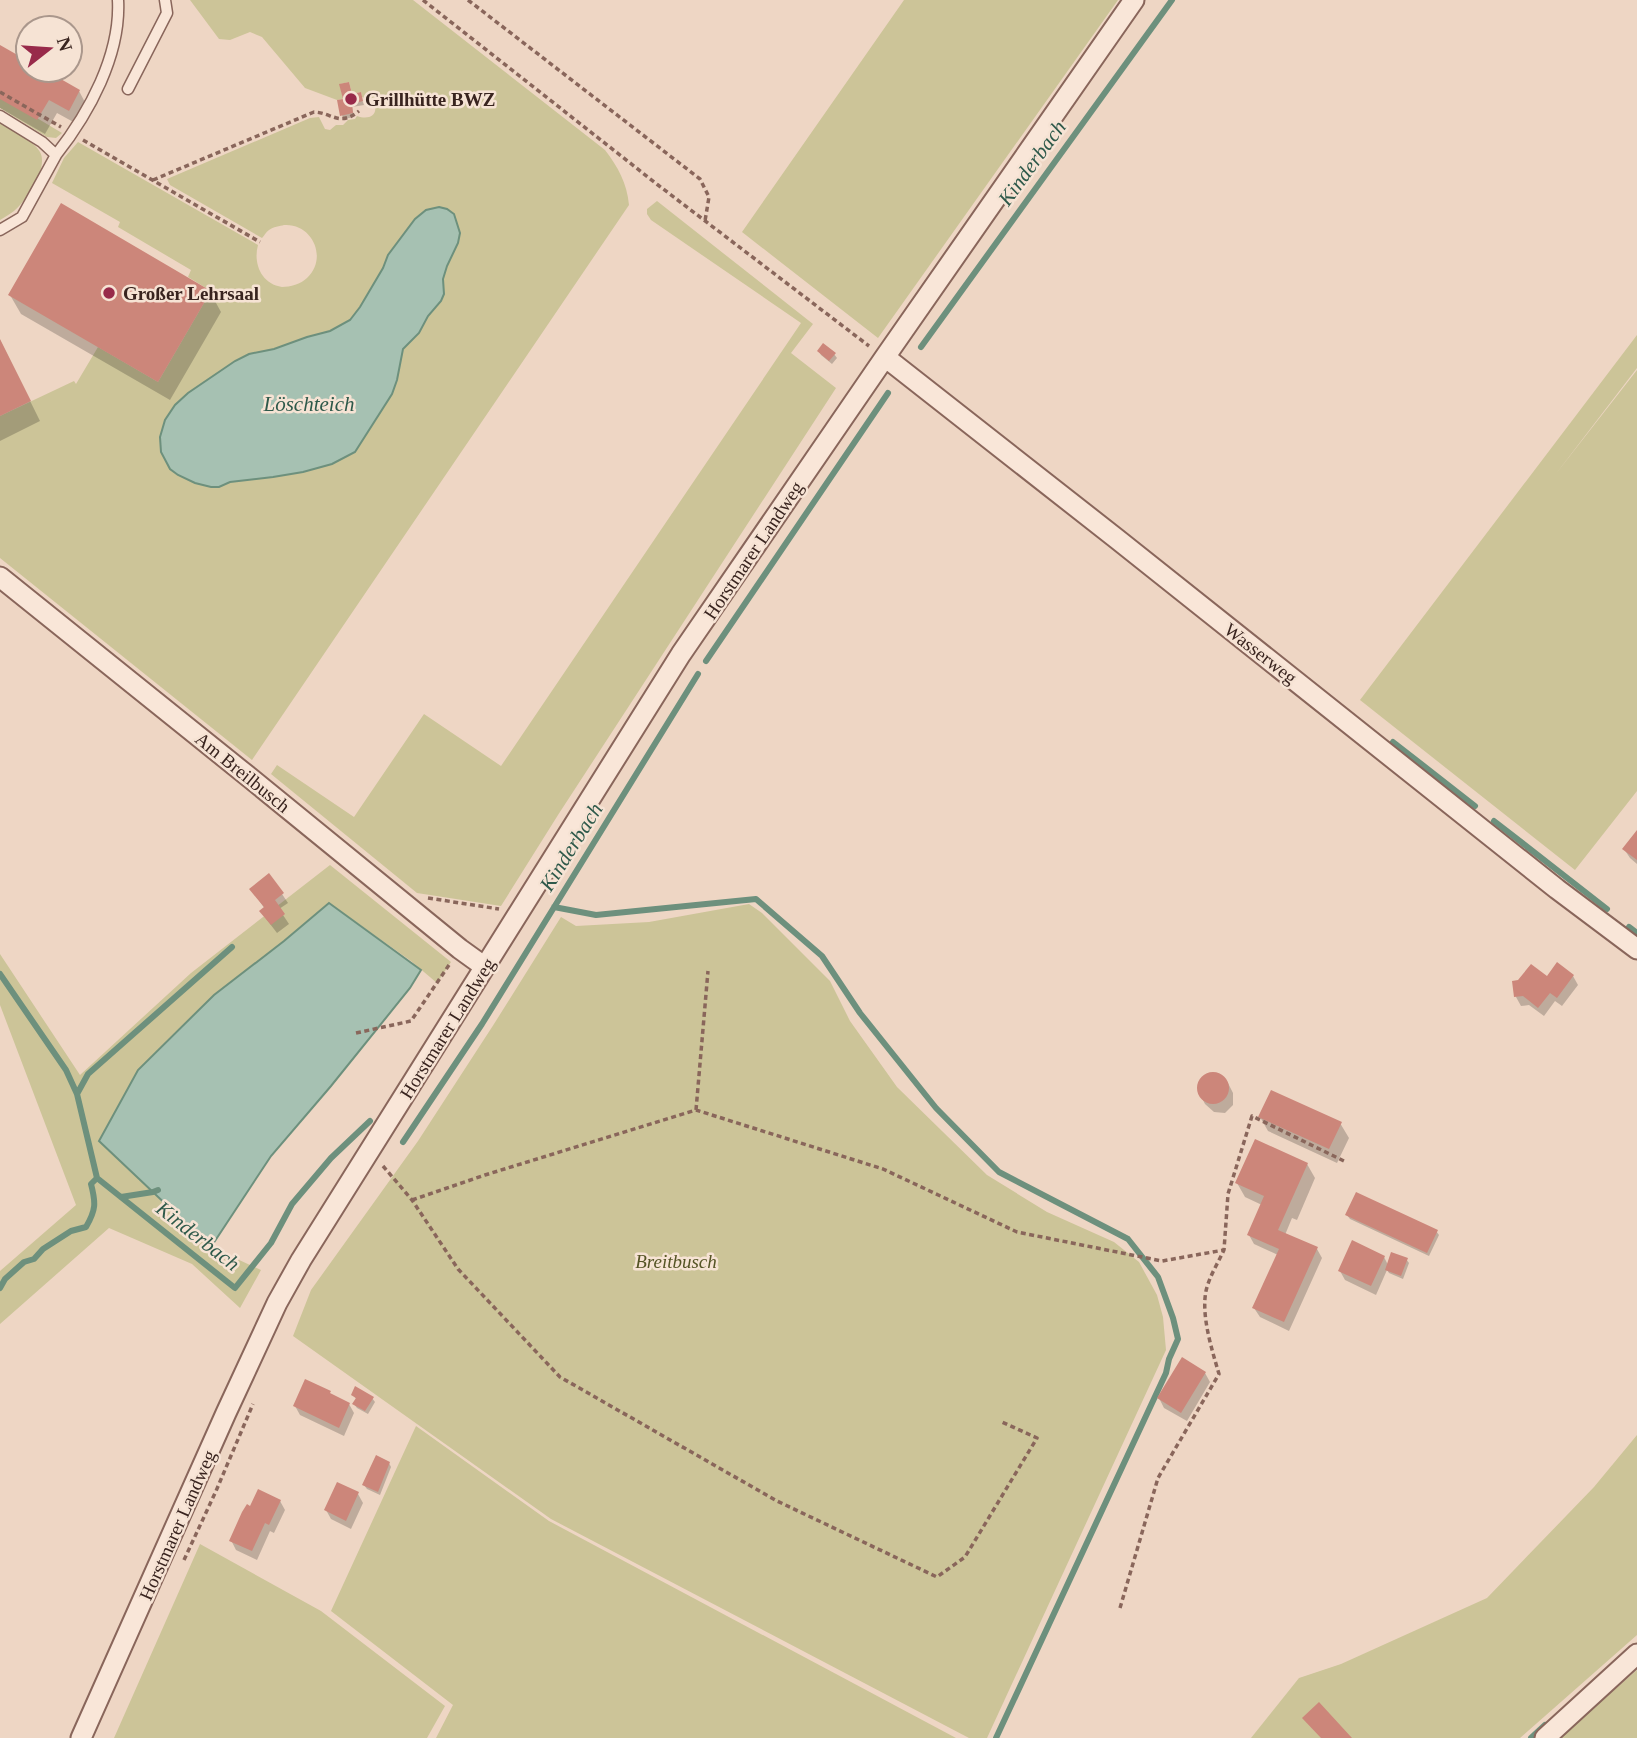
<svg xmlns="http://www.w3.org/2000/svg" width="1637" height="1738" font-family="'Times New Roman',serif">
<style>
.green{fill:#ccc498}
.water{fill:#a6c1b2;stroke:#6d907d;stroke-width:2}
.shadow{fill:#0003}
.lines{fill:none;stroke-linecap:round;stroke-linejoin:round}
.stream{stroke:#6d907d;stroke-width:6}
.building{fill:#cc867a}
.lane-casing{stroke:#89665b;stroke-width:13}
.street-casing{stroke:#89665b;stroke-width:23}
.path{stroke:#89665b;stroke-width:3.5;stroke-dasharray:5 3.5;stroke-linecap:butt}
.lane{stroke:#f9e6d8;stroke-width:10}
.street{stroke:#f9e6d8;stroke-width:19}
.poi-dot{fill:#982a4a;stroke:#f6e3d4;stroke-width:2.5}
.labels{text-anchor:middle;stroke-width:5;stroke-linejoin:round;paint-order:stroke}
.poi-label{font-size:19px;font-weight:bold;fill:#39241f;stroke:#f6e3d4;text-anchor:start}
.street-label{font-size:19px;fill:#39241f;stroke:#f6e3d4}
.park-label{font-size:19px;font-style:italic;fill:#555425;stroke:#f6e3d4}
.water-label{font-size:21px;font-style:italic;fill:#2e594a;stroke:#f6e3d4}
</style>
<rect width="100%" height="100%" fill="#eed6c4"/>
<path class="green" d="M 190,0 L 413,0 L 605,150 C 618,167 627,183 629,205 L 252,760 L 0,558 L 0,416 L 74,381 L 76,384 L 98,347 L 158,382 L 211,291 L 188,277 L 191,270 L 118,227 L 120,222 L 52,183 L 64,158 L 78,142 L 258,245 C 253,263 261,284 282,287 C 290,287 301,284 307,278 C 328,259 313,223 284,225 C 280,226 273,227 269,230 C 266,232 264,236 262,238 L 170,185 L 167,179 L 310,118 L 319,117 L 325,129 L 330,130 L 336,125 L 343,125 L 348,120 L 355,119 L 357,116 C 370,121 380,114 373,101 L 362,97 L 361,92 L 352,94 L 349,82 L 340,84 L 343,99 L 337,100 L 305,88 L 262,37 L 250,32 L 230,40 L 219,39 Z
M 904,0 L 1118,0 L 878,338 L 742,232 Z
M 0,96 L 62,133 L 56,138 L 47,137 L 0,108 Z
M 0,122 C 11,129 34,141 40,152 C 49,168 26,201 14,211 C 10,214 5,217 0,220 Z
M 657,201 L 813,324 L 791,353 L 836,388 L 558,815 L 501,906 L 417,893 L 271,774 L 277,765 L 354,817 L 424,714 L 501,766 L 801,323 L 651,220 L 647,214 L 647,209 Z
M 1637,335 L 1637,368 L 1555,475 L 1637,370 L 1637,791 L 1575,870 L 1360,700 Z
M 330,865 L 451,962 L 437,983 L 411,961 L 329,903 L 284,941 L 99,1141 L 211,1247 L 261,1270 L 240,1308 L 192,1264 L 109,1228 L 0,1324 L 0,1271 L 76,1205 L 0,1005 L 0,954 L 80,1075 L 191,973 Z
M 749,904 L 762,913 L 830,981 L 850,1021 L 897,1087 L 987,1175 L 1047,1212 L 1114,1242 L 1139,1262 L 1157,1295 L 1163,1317 L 1166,1350 L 987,1738 L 969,1738 L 551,1519 L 293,1336 L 311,1290 L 418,1141 L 494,1024 L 561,917 L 576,926 L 649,922 Z
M 416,1426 L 549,1521 L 956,1738 L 436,1738 L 453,1705 L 331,1611 Z
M 1637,1435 L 1637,1635 L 1520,1738 L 1251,1738 L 1299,1678 L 1341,1664 L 1487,1598 L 1594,1487 Z
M 200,1544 L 321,1611 L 445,1706 L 427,1738 L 114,1738 Z
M 1637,1670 L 1637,1738 L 1559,1738 Z"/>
<path class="water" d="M 439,207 L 447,209 L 454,214 L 460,233 L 458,243 L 447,266 L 443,279 L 444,294 L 441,301 L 428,316 L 419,333 L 403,349 L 397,380 L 392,394 L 355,452 L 332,464 L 303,472 L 273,477 L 230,482 L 219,487 L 211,487 L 195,483 L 178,475 L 170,469 L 161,452 L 160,437 L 165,420 L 175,405 L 188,393 L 235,361 L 249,354 L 274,349 L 307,337 L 330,331 L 350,320 L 360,307 L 383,268 L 388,255 L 415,219 L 426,210 Z
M 329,903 L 421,970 L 410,988 L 331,1086 L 271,1156 L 211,1247 L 99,1141 L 138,1070 L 214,995 L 284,941 Z"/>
<path class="shadow" d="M 0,47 L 28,63 L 28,70 L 41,70 L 79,91 L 87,106 L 77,124 L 57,113 L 45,134 L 0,108 Z
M 349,84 L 352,96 L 360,94 L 364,105 L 352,107 L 354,117 L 344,119 L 342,115 Z
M 210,292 L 221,312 L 170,400 L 21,314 L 10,295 Z
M 0,340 L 40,421 L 0,441 Z
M 819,351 L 834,354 L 837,358 L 832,364 L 821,355 Z
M 1637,833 L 1637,864 L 1630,858 L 1624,849 Z
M 251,889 L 282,894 L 288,903 L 279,909 L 289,924 L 277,933 L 267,920 L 262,911 L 265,909 Z
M 1573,976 L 1578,985 L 1562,1006 L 1555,1001 L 1544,1016 L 1529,1005 L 1521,1006 L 1516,997 L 1519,982 Z
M 1208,1075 L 1219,1075 L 1228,1083 L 1233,1093 L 1233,1105 L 1225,1113 L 1214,1112 L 1205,1104 L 1200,1094 L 1200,1083 Z
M 1260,1117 L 1340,1123 L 1349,1138 L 1337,1163 L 1268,1131 Z
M 1307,1164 L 1315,1178 L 1297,1220 L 1292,1218 L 1285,1235 L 1317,1249 L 1322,1258 L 1289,1331 L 1260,1317 L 1254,1308 L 1278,1255 L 1254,1244 L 1249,1235 L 1262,1205 L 1245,1197 L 1237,1183 Z
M 1347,1215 L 1436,1231 L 1439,1235 L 1429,1256 L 1350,1219 Z
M 1384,1257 L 1388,1265 L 1406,1259 L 1409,1263 L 1403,1279 L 1389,1273 L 1387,1270 L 1376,1295 L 1345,1280 L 1340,1271 Z
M 1205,1373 L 1210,1382 L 1187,1421 L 1164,1408 L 1159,1398 Z
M 353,1395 L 372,1398 L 375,1402 L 368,1414 L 357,1408 L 354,1404 L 357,1400 Z
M 332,1396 L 349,1404 L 354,1413 L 344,1436 L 300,1415 L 295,1406 Z
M 389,1463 L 391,1467 L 380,1495 L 367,1489 L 364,1485 Z
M 358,1494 L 363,1503 L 351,1529 L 331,1519 L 326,1510 Z
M 280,1501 L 285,1510 L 274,1533 L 270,1531 L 257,1560 L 236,1550 L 231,1540 Z"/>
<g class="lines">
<path class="stream" d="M 921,347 L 1172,0
M 706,661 L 888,393
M 1393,742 L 1475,806
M 1494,821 L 1607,909
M 554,907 L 596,915 L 756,899 L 822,956 L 860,1013 L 936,1108 L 999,1172 L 1128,1239 L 1158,1277 L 1173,1318 L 1178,1339 L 1169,1359 L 1166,1373 L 996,1738
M 1629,927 L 1637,933
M 0,974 L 66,1070 L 77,1094 L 97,1178
M 77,1094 L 88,1074 L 232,947
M 403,1142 L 482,1024 L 698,674
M 121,1197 L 153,1192 L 158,1190
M 0,1288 L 5,1279 L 24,1262 L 34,1259 L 43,1249 L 71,1231 L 86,1227 C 96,1210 96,1203 91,1184 L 97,1178 L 235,1288 L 271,1243 L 292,1204 L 331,1158 L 370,1121
M 1531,1738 L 1545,1725"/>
</g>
<path class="building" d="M 0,45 L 28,61 L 28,70 L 45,70 L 80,90 L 69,111 L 49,100 L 37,120 L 0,99 Z
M 349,82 L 352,94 L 361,92 L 363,101 L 352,104 L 353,113 L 340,116 L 337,100 L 343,99 L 339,84 Z
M 61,203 L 211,291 L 158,382 L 8,295 Z
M 0,339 L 31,401 L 0,416 Z
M 823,343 L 836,353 L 829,361 L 817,351 Z
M 1637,830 L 1637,860 L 1622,849 Z
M 269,873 L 284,893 L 275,900 L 285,914 L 271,925 L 259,911 L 264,907 L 249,889 Z
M 1557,962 L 1574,975 L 1557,998 L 1550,993 L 1538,1008 L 1523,996 L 1514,997 L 1512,981 L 1518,980 L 1531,964 L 1547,976 Z
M1197 1088a16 16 0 1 1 32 0a16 16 0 1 1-32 0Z
M 1271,1090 L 1342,1122 L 1329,1149 L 1258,1117 Z
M 1255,1139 L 1308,1163 L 1278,1230 L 1318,1247 L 1284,1322 L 1252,1308 L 1279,1249 L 1247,1235 L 1264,1196 L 1235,1183 Z
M 1356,1192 L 1438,1230 L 1427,1253 L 1345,1215 Z
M 1352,1240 L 1385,1256 L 1371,1286 L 1338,1271 Z
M 1391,1252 L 1408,1258 L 1401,1276 L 1385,1270 Z
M 1182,1357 L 1206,1372 L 1181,1413 L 1157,1398 Z
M 305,1379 L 331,1391 L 330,1393 L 350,1403 L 339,1428 L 293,1406 Z
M 355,1386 L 374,1397 L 365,1411 L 352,1404 L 356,1398 L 351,1395 Z
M 376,1455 L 390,1462 L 378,1492 L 362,1485 Z
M 337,1482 L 359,1492 L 346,1521 L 324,1510 Z
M 258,1489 L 281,1500 L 269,1525 L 265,1523 L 252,1551 L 229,1541 L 242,1512 L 247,1504 L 250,1506 Z
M 1319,1702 L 1352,1738 L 1321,1738 L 1302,1718 Z"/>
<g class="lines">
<g class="lane-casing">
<path id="lane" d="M 128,89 L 167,13 L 165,0
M 0,116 L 42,142 L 56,155 L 22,217 L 0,230
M 56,155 C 89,113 121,55 118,0"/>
</g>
<g class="street-casing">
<path id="street" d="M 885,357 L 1117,539 L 1557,889 L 1637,949
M 0,577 L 249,777 L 460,949 L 485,967
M 81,1738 L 226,1413 L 277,1303 L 301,1260 L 681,654 L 885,357 L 1134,0
M 1545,1738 L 1637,1654"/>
</g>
<path class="path" d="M 423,0 L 658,185 L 869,346
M 468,0 L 700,179 L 709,197 L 705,221
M 0,92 L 61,127
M 83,140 L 260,242
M 153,180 L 314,112 C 333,113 339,127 359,111
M 428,898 L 499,909
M 356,1033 L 411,1021 L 449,965
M 696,1110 L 708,971
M 383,1166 L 412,1200 L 458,1269 L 560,1377 L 777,1501 L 937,1577 L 965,1557 L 1037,1438 L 1002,1422
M 412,1200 L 485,1175 L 696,1110 L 883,1169 L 1017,1232 L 1162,1261 L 1224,1250 L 1228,1194 L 1252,1116 L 1346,1162
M 184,1560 L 216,1491 L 253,1404
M 1120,1608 L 1158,1478 L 1219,1374 C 1212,1350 1201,1316 1206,1291 C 1209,1277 1218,1263 1224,1250"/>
<use href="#lane" class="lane"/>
<use href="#street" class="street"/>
</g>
<g class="poi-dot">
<circle cx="351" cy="99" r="7"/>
<circle cx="109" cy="293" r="7"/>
</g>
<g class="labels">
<g class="poi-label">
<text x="365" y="106">Grillhütte BWZ</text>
<text x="123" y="300">Großer Lehrsaal</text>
</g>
<g class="street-label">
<text transform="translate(753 550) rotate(-56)" y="7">Horstmarer Landweg</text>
<text transform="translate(1261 653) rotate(38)" y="7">Wasserweg</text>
<text transform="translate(243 772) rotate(39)" y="7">Am Breilbusch</text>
<text transform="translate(447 1028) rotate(-58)" y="7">Horstmarer Landweg</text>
<text transform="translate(177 1525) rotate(-66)" y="7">Horstmarer Landweg</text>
</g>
<g class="park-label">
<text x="676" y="1268">Breitbusch</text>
</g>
<g class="water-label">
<text transform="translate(1032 163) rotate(-54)" y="7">Kinderbach</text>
<text x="309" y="411">Löschteich</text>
<text transform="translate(571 847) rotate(-58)" y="7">Kinderbach</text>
<text transform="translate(198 1236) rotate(38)" y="7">Kinderbach</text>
</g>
</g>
<g transform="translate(49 49) rotate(73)"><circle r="33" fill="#f6e3d4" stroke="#aa978c" stroke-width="2"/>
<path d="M0-5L12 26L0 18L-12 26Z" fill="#982a4a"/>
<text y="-10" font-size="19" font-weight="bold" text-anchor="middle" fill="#39241f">N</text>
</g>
</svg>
